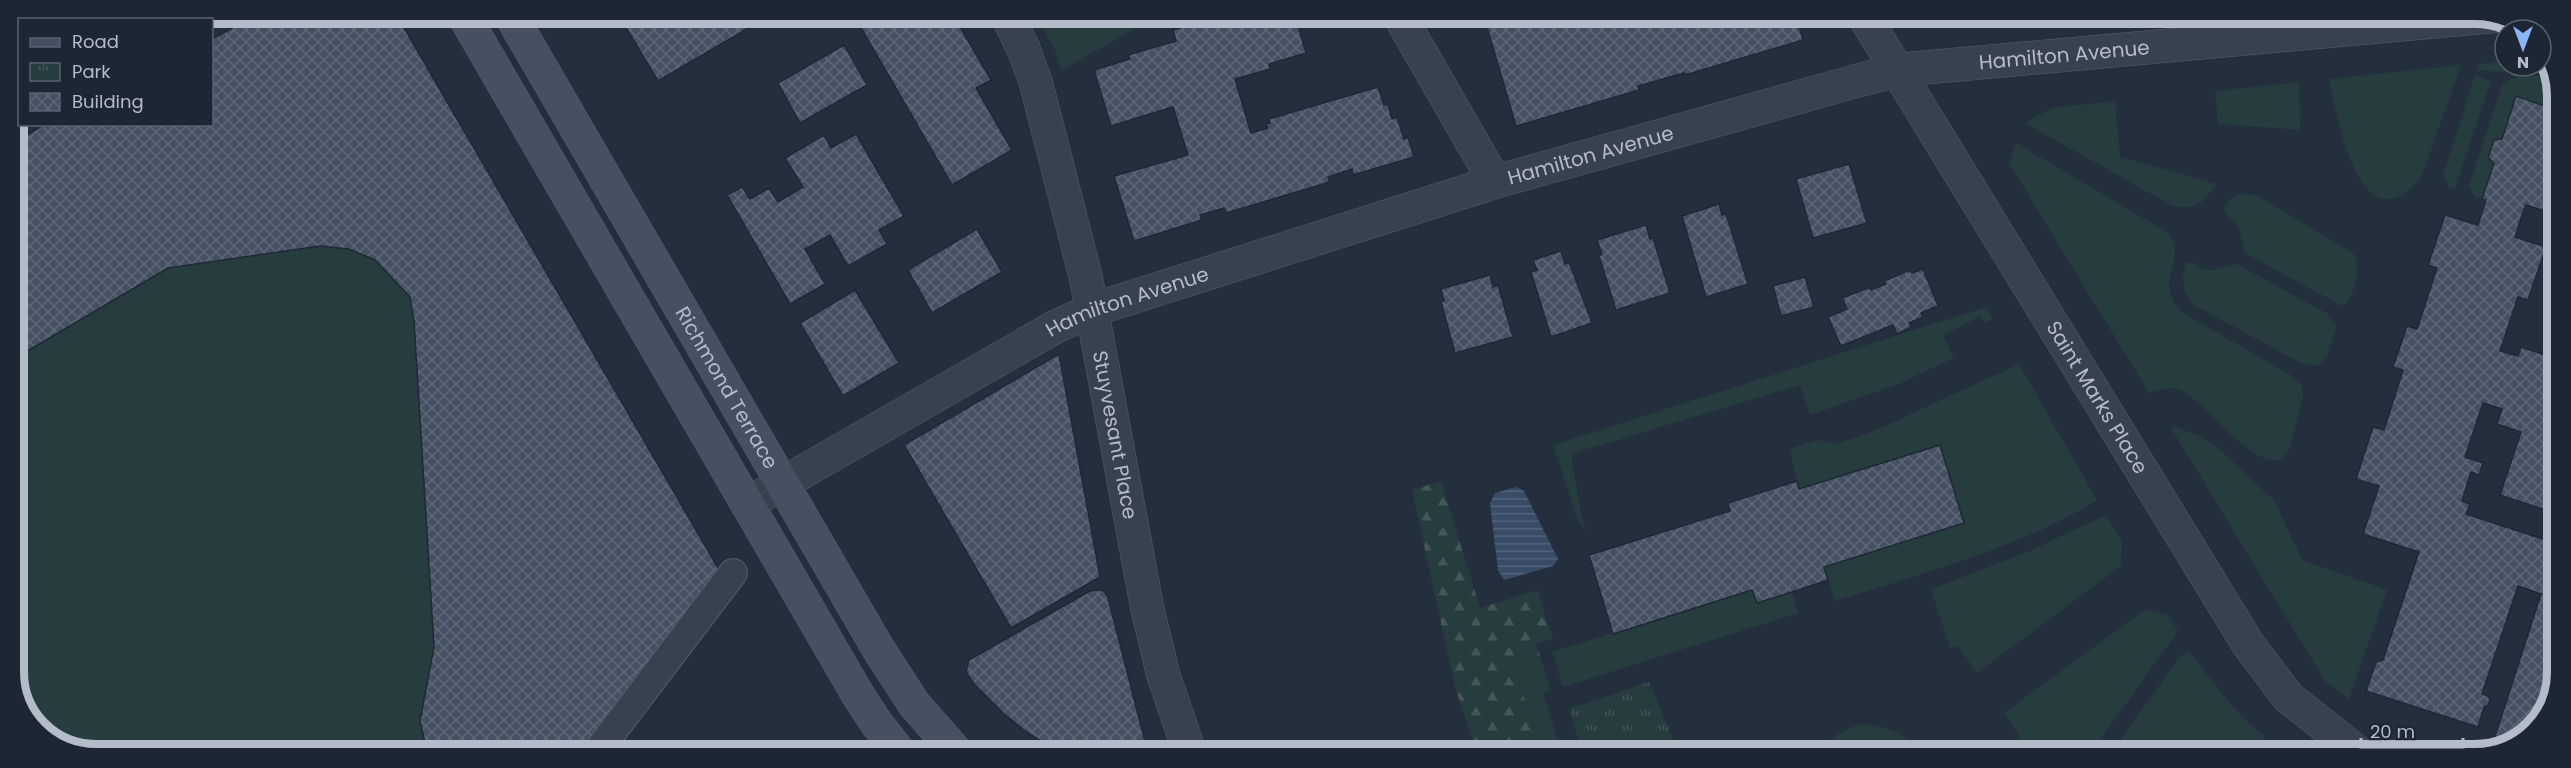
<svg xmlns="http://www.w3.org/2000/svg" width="2571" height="768" font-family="Poppins,sans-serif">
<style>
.green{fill:#263c3f}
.forest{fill:url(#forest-firs)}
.park{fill:url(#park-tufts)}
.water{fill:url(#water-rules)}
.building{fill:url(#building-cross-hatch);stroke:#1f2835;stroke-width:1.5}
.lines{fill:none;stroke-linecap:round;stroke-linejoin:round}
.pedestrian-casing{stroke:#565f6c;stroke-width:30}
.minor-casing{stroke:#565f6c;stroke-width:34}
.secondary-casing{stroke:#565f6c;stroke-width:34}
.pedestrian{stroke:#38414e;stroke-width:28}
.minor{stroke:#38414e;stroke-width:33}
.secondary{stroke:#465061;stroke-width:33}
.labels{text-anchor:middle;stroke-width:4.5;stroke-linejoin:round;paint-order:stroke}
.street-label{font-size:20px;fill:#b4bcc9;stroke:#1d2633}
.rim{fill:none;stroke:#b4bcc9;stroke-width:8}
</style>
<defs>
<pattern id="forest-firs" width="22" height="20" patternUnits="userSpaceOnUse" patternTransform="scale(1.5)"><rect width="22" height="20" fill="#263c3f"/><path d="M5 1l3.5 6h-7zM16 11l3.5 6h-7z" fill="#435659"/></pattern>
<pattern id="park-tufts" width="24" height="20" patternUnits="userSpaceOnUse" patternTransform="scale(1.5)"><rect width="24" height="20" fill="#263c3f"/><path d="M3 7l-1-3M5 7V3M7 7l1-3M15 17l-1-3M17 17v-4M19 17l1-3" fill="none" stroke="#435659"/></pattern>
<pattern id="water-rules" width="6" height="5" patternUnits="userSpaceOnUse" patternTransform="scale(1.5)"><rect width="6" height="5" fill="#394c67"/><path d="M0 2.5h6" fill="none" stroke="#53647b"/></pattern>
<pattern id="building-cross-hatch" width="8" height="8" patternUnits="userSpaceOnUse" patternTransform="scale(1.5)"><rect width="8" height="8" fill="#455162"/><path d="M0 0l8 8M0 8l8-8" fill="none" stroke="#5d6877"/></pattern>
</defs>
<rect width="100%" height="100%" fill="#242f3e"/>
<path class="green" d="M 258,14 L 396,14 L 721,573 L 580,752 L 74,752 L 31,722 L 14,678 L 14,143 L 45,125 L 212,124 L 212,39 Z
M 1036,15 L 1158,15 L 1061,71 L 1055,50 Z
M 2541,57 L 2544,57 L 2548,68 L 2502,72 L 2477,70 L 2478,64 L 2505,61 L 2505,66 L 2541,66 Z
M 2461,65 L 2422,176 C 2362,252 2337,120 2329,79 Z
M 2475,75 L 2491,81 L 2455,189 L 2449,187 L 2443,175 Z
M 2533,76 L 2551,76 L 2557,90 L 2557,110 L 2516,96 L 2502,139 L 2494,140 L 2488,157 L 2494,163 L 2482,199 L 2475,197 L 2469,186 L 2502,86 C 2510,77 2522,77 2533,76 Z
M 2299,82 L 2300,130 L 2218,124 L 2215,91 Z
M 2115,101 L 2120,157 L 2217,184 C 2202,203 2197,212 2171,205 L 2025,123 L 2052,108 Z
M 2016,143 L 2170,234 C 2187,266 2150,284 2185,314 L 2289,374 L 2302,384 L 2303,398 L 2291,445 C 2273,497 2204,399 2181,390 C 2170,386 2160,390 2149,393 L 2009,163 Z
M 2241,193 L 2258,196 L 2353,253 C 2363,267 2355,289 2347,303 L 2340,305 L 2335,302 L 2245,253 L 2238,227 L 2227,215 L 2224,208 L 2230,199 Z
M 2191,262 L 2203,269 L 2213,270 L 2237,264 L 2328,314 L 2336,324 L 2336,328 L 2327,358 L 2317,366 L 2303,364 L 2194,305 C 2182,292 2181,280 2186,263 Z
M 1986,307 L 1993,319 L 1985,323 L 1980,316 L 1943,336 L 1954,358 L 1898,384 L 1810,415 L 1800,385 L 1571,454 L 1581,513 L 1586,532 L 1578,521 L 1553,445 Z
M 2019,364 L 2097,500 C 2018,549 1923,573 1835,601 L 1824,567 L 1940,445 L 1799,489 L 1790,451 L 1794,447 L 1817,440 L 1835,444 L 1872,432 Z
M 2175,427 L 2197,435 L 2217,447 L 2274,500 L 2302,560 L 2387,590 L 2349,699 L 2325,681 L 2171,428 Z
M 2106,515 L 2122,541 L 2121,566 L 1977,673 L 1958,646 L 1950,648 L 1931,589 L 2030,551 Z
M 1752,590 L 1792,592 L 1798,613 L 1563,687 L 1552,652 Z
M 2146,609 L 2168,615 L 2178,631 L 2090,754 L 2031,754 L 2015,743 L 2020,736 L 2004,713 Z
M 2189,651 C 2212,681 2235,713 2265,737 L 2252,754 L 2179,754 L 2161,741 L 2151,754 L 2110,754 L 2179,658 Z
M 1540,656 L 1551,690 L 1543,693 L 1562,753 L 1543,753 L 1512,664 Z
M 1862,724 C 1886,726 1906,732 1919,754 L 1818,754 C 1831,737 1842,730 1862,724 Z"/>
<path class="forest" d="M 1441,481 L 1480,608 L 1537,590 L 1553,639 L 1536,644 L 1540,656 L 1512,664 L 1543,753 L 1477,753 L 1455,687 L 1412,490 Z"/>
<path class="park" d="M 1649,682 L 1679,754 L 1583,753 L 1569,709 Z"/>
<path class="water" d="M 1516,487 L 1524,491 L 1558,559 L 1553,566 L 1504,580 L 1498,570 L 1490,503 L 1495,493 Z"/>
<path class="building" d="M 258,14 L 396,14 L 721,573 L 580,752 L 427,752 L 420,721 L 434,647 L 414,321 L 410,297 L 375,260 L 349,249 L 320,246 L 168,268 L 14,359 L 14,143 L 45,124 L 212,124 L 212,39 Z
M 618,14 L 766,14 L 767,17 L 658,81 Z
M 853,14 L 953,15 L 991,80 L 976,88 L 1012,150 L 952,185 Z
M 1225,15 L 1295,15 L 1306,53 L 1269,64 L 1270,69 L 1235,79 L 1251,133 L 1268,128 L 1266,124 L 1270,123 L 1269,119 L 1378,87 L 1384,105 L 1388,104 L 1392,119 L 1397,117 L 1404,139 L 1408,137 L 1414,157 L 1353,175 L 1352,169 L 1328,177 L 1330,182 L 1226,213 L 1224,208 L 1200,215 L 1202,220 L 1134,241 L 1114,176 L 1188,155 L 1173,107 L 1111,126 L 1094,70 L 1130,59 L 1128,55 L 1176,41 L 1173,30 Z
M 1526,15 L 1796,16 L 1803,40 L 1685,75 L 1684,73 L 1638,86 L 1639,90 L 1516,126 L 1487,27 Z
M 844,45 L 867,85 L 800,123 L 778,83 Z
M 2516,96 L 2557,110 L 2557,215 L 2526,205 L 2523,212 L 2515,237 L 2546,247 L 2528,300 L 2518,297 L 2500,351 L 2518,356 L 2521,347 L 2548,356 L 2556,329 L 2555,513 L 2500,495 L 2521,432 L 2497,424 L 2502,409 L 2483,403 L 2465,457 L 2483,463 L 2479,475 L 2471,472 L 2462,501 L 2470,504 L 2466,514 L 2555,543 L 2555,694 L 2525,737 L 2491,749 L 2541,594 L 2518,586 L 2482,694 L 2488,696 L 2490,700 L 2488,705 L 2484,707 L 2478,727 L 2366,691 L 2376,662 L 2383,660 L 2419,552 L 2363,534 L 2379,486 L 2356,479 L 2373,427 L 2384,430 L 2403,370 L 2393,367 L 2407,326 L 2417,329 L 2437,268 L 2428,265 L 2445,215 L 2478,225 L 2486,200 L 2482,199 L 2494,163 L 2488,158 L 2494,140 L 2502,139 Z
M 856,134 L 904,216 L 879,230 L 887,244 L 848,266 L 830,235 L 805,249 L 825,284 L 790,304 L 727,195 L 742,187 L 750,199 L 769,188 L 778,202 L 803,187 L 785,158 L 824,135 L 831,148 Z
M 1849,164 L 1867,223 L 1813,238 L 1796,179 Z
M 1719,204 L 1722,215 L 1726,214 L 1748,284 L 1706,297 L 1682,216 Z
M 1646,225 L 1650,239 L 1653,238 L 1670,293 L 1616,310 L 1599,256 L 1602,254 L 1597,240 Z
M 977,229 L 1002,272 L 932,313 L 908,270 Z
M 1561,251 L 1565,264 L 1569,262 L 1592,323 L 1551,337 L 1531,272 L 1537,270 L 1533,260 Z
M 1923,269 L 1938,306 L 1921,313 L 1923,317 L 1909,323 L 1911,327 L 1897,334 L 1893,325 L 1841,346 L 1828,317 L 1847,309 L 1842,298 L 1870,287 L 1871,290 L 1886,284 L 1884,281 L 1910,270 L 1912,273 Z
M 1490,275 L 1493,287 L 1498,285 L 1513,337 L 1455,353 L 1441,302 L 1444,301 L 1441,289 Z
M 1805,277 L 1814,307 L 1781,316 L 1773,286 Z
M 855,290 L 899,363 L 843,396 L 800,323 Z
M 1059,354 L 1100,577 L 1011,628 L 904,445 Z
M 1940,445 L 1964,523 L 1824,567 L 1828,580 L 1792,592 L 1757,603 L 1752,590 L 1613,634 L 1589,555 L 1730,511 L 1728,503 L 1797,481 L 1799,489 Z
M 1099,590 L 1104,591 L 1108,598 L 1148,753 L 1060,753 L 1025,731 L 1003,713 L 975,685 L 966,672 L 969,660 L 1090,591 Z
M 2161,741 L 2179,754 L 2151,754 Z"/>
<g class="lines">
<g class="pedestrian-casing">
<path id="pedestrian" d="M 597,752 L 733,573"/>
</g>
<g class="minor-casing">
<g id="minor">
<path id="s1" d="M 1007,15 L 1024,50 L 1036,83 L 1086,278 L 1147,607 L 1163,674 L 1190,753"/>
<path d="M 1399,15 L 1495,182"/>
<path id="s2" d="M 1864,16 L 2248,644 L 2288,697 L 2360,754"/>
<path d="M 174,20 L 185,14"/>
<path d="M 14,113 L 20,109"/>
<path id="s3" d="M 747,504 L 1055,327 L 1092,310 L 1495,182 L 1860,80 L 1897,70 L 2495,16"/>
</g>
</g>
<g class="secondary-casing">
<g id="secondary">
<path d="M 463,14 L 858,695 L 877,724 L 900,753"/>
<path id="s4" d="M 510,14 L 879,650 L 914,704 L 957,753"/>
</g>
</g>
<use href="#pedestrian" class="pedestrian"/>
<use href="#minor" class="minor"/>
<use href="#secondary" class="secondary"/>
</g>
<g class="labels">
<g class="street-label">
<text dy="7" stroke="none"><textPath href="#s3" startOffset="1404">Hamilton Avenue</textPath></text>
<text dy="7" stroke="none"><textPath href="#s3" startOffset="918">Hamilton Avenue</textPath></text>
<text dy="7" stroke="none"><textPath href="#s3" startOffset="432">Hamilton Avenue</textPath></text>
<text dy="7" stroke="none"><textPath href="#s4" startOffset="432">Richmond Terrace</textPath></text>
<text dy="7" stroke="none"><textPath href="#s2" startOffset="447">Saint Marks Place</textPath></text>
<text dy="7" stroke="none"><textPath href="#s1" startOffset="435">Stuyvesant Place</textPath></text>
</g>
</g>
<path d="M0 0H2571V768H0ZM96 24H2475A72 72 0 0 1 2547 96V672A72 72 0 0 1 2475 744H96A72 72 0 0 1 24 672V96A72 72 0 0 1 96 24Z" fill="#1d2633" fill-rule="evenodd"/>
<path class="rim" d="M96 24H2475A72 72 0 0 1 2547 96V672A72 72 0 0 1 2475 744H96A72 72 0 0 1 24 672V96A72 72 0 0 1 96 24Z"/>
<rect x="18" y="18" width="195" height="108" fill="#1d2633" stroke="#59626f" stroke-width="1.5"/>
<rect x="30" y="38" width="30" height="9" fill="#465061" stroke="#59626f" stroke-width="1.5"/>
<text x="72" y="48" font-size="18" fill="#b4bcc9">Road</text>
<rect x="30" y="63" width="30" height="18" fill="url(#park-tufts)" stroke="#59626f" stroke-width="1.5"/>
<text x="72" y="78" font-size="18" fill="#b4bcc9">Park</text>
<rect x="30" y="93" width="30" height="18" fill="url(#building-cross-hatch)" stroke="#59626f" stroke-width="1.5"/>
<text x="72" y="108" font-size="18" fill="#b4bcc9">Building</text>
<g transform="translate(2523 48) rotate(180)"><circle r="28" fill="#1d2633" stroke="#59626f" stroke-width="1.5"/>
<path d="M0-4.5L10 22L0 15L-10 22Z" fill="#8ab4f8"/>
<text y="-9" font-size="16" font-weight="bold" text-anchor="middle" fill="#b4bcc9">N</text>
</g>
<path d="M2361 738v9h102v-9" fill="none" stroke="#b4bcc9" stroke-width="3"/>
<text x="2370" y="738" font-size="18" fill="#b4bcc9" stroke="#1d2633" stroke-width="4.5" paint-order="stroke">20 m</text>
</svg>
